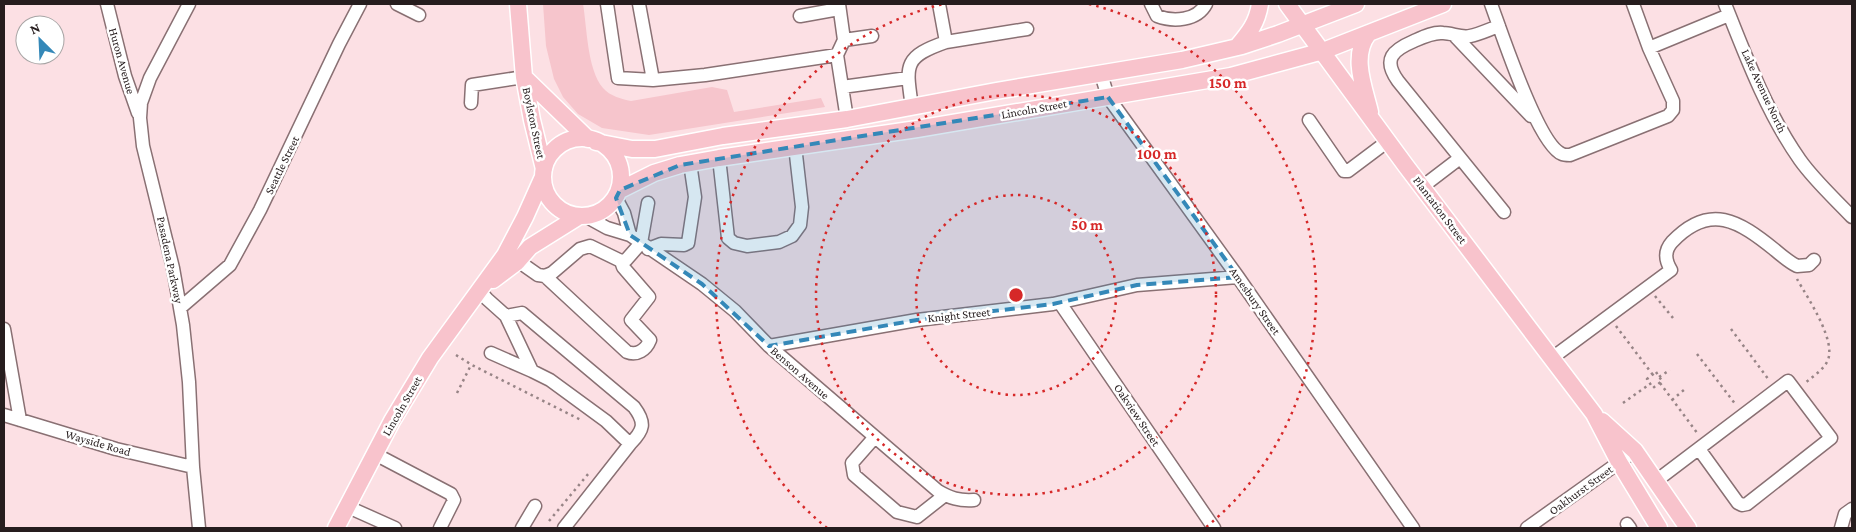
<svg xmlns="http://www.w3.org/2000/svg" width="1856" height="532" font-family="'Crimson Pro',serif">
<style>
.grass{fill:#f6c5cc}
.lines{fill:none;stroke-linecap:round;stroke-linejoin:round}
.minor-casing{stroke:#897073;stroke-width:15}
.major-casing{stroke:#fff;stroke-width:19}
.path{stroke:#978486;stroke-width:2.5;stroke-dasharray:2.5 4;stroke-linecap:butt}
.minor{stroke:#fff;stroke-width:12}
.major{stroke:#f8c3cc;stroke-width:16}
.marked{fill:#3488b8;fill-opacity:0.2;stroke:#3488b8;stroke-width:4;stroke-dasharray:10 6;stroke-linejoin:round}
.ring{fill:none;stroke:#d62828;stroke-width:2.5;stroke-dasharray:2.5 5}
.labels{text-anchor:middle;stroke-width:5;stroke-linejoin:round;paint-order:stroke}
.street-label{font-size:12px;fill:#261d1e;stroke:#fff}
.centre{fill:#d62828;stroke:#fff;stroke-width:2.5}
.ring-label{font-size:15px;text-anchor:middle;font-weight:bold;fill:#d62828;stroke:#fff;stroke-width:5;stroke-linejoin:round;paint-order:stroke}
</style>
<rect width="100%" height="100%" fill="#fce0e4"/>
<path class="grass" d="M 543,4 L 583,4 C 587,27 587,69 603,88 C 610,96 621,99 631,101 L 712,87 L 727,90 L 734,112 L 821,98 L 825,107 L 649,135 L 602,128 L 578,114 L 563,97 L 554,79 L 546,46 Z"/>
<g class="lines">
<g class="minor-casing">
<path id="minor" d="M 107,4 L 125,76 L 138,113
M 189,4 L 150,78 L 141,103 L 140,118 L 143,146 L 173,268 L 183,325 L 189,382 L 193,467 L 199,528
M 397,4 L 419,15
M 607,4 L 618,78 L 653,80
M 639,4 L 653,80 L 705,75 L 837,55
M 839,4 L 844,40 L 837,55 L 842,87
M 1151,4 L 1157,16 C 1173,22 1197,21 1206,4
M 1491,4 C 1501,31 1538,145 1562,154 C 1564,155 1568,155 1570,155 L 1668,116 L 1673,110 L 1673,101 L 1649,48 L 1633,4
M 1725,4 C 1746,57 1767,113 1800,160 C 1815,181 1835,199 1852,217
M 800,16 L 839,9
M 1499,26 C 1490,29 1480,34 1470,36 C 1461,38 1452,33 1443,33 C 1433,32 1423,37 1414,41 C 1393,50 1382,59 1398,81 L 1504,212
M 1454,35 L 1531,116
M 844,40 L 872,36
M 946,42 L 1027,29
M 1649,48 L 1729,15
M 1101,74 L 1108,97 L 1238,277 L 1413,528
M 471,103 L 472,85 L 524,77
M 912,107 C 906,65 903,57 946,42 L 939,4
M 847,119 L 842,87 L 908,78
M 1309,120 L 1344,171 L 1348,171 L 1388,141
M 719,158 L 728,238 L 734,243 L 747,246 L 779,242 L 792,236 L 800,225 L 802,207 L 795,146
M 1422,187 L 1460,158
M 587,217 L 607,228 L 630,235 L 624,213 L 616,198
M 630,235 L 702,284 L 735,311 L 769,346 L 938,491 C 950,498 959,501 974,500
M 648,249 L 661,244 L 684,245 L 688,243 L 695,197 L 690,163
M 518,261 L 538,275 L 545,276 L 552,273 L 580,249 L 590,246 L 621,261 L 626,260 L 641,243 L 648,203
M 545,276 L 627,352 C 637,356 646,350 650,340 L 631,320 L 649,297 L 623,267 L 621,261
M 479,290 L 487,299 L 506,316 L 532,371 L 550,380 L 606,421 L 630,444 L 564,528
M 1060,303 L 1214,528
M 180,308 L 230,265 L 260,210 L 339,44 L 360,4
M 506,316 L 522,313 L 634,407 C 646,423 644,430 630,444
M 4,329 L 20,420
M 769,346 L 917,320 L 1053,304 L 1137,285 L 1238,277
M 491,353 L 532,371
M 1552,358 L 1671,270 C 1665,260 1664,251 1672,242 C 1710,202 1739,221 1775,250 C 1782,256 1789,262 1797,266 L 1809,265 L 1814,260
M 4,415 L 116,449 L 193,467
M 874,438 L 852,463 L 854,475 L 897,512 L 917,517 L 945,495
M 375,454 L 451,494 L 454,500 L 440,528
M 1656,481 L 1788,381 L 1831,438 L 1747,504 L 1742,505 L 1738,503 L 1699,449
M 348,507 L 395,528
M 1627,524 L 1630,528
M 522,528 L 535,506
M 1527,528 L 1635,451
M 1841,528 L 1845,514 L 1852,509"/>
</g>
<g class="major-casing">
<path id="major" d="M 518,4 L 524,77 L 532,120 L 544,169
M 1287,4 L 1406,166 L 1594,414 L 1619,462 L 1659,528
M 1368,34 C 1351,56 1364,87 1370,112
M 1237,47 C 1249,33 1257,23 1260,4
M 524,77 L 588,139
M543 177a39 39 0 1 1 78 0a39 39 0 1 1-78 0Z
M 596,142 L 632,149 L 655,149 L 723,136 L 847,119 L 996,91 L 1182,60 L 1242,46 L 1278,34 L 1356,4
M 620,190 L 654,173 L 680,165 L 719,158 L 917,129 L 1231,76 L 1323,51 L 1443,4
M 493,280 L 517,262 L 530,247 L 578,217
M 1602,421 L 1635,451 L 1688,528
M 336,528 L 392,421 L 430,358 L 505,255 L 525,217 L 542,179"/>
</g>
<path class="path" d="M 1797,279 C 1807,297 1838,342 1827,362 C 1822,371 1812,377 1804,384
M 1655,296 L 1673,318
M 1616,326 L 1653,375
M 1731,329 L 1769,380
M 1697,354 L 1736,405
M 456,355 L 472,365 L 581,420
M 1656,372 L 1662,381 L 1653,388 L 1647,379 Z
M 1659,377 L 1670,370
M 1660,383 L 1698,434
M 457,393 L 471,365
M 1672,400 L 1685,389
M 1623,403 L 1650,384
M 549,521 L 589,473"/>
<use href="#minor" class="minor"/>
<use href="#major" class="major"/>
</g>
<path class="marked" d="M 1108,97 L 1238,277 L 1137,285 L 1053,304 L 917,320 L 769,346 L 702,284 L 630,235 L 616,198 L 620,190 L 680,165 Z"/>
<g class="ring">
<circle cx="1016" cy="295" r="100"/>
<circle cx="1016" cy="295" r="200"/>
<path d="M827 528A300 300 0 0 1 943 4M1089 4A300 300 0 0 1 1205 528"/>
</g>
<g class="labels">
<g class="street-label">
<text transform="translate(122 61) rotate(74)" y="4">Huron Avenue</text>
<text transform="translate(1764 91) rotate(65)" y="4">Lake Avenue North</text>
<text transform="translate(1034 109) rotate(-10)" y="4">Lincoln Street</text>
<text transform="translate(534 123) rotate(78)" y="4">Boylston Street</text>
<text transform="translate(282 165) rotate(-64)" y="4">Seattle Street</text>
<text transform="translate(1440 210) rotate(53)" y="4">Plantation Street</text>
<text transform="translate(170 260) rotate(78)" y="4">Pasadena Parkway</text>
<text transform="translate(1255 301) rotate(55)" y="4">Amesbury Street</text>
<text transform="translate(959 315) rotate(-6)" y="4">Knight Street</text>
<text transform="translate(800 373) rotate(41)" y="4">Benson Avenue</text>
<text transform="translate(402 406) rotate(-60)" y="4">Lincoln Street</text>
<text transform="translate(1137 415) rotate(56)" y="4">Oakview Street</text>
<text transform="translate(98 443) rotate(16)" y="4">Wayside Road</text>
<text transform="translate(1581 490) rotate(-36)" y="4">Oakhurst Street</text>
</g>
</g>
<circle cx="1016" cy="295" r="8" class="centre"/>
<g class="ring-label">
<text x="1228" y="88">150 m</text>
<text x="1157" y="159">100 m</text>
<text x="1087" y="230">50 m</text>
</g>
<rect width="1856" height="532" fill="none" stroke="#261d1e" stroke-width="10"/>
<g transform="translate(40 40) rotate(336)"><circle r="24" fill="#ffffff" stroke="#a8a5a5"/>
<path d="M0-4L9 19L0 12L-9 19Z" fill="#3488b8"/>
<text y="-8" font-size="14" font-weight="bold" text-anchor="middle" fill="#261d1e">N</text>
</g>
</svg>
